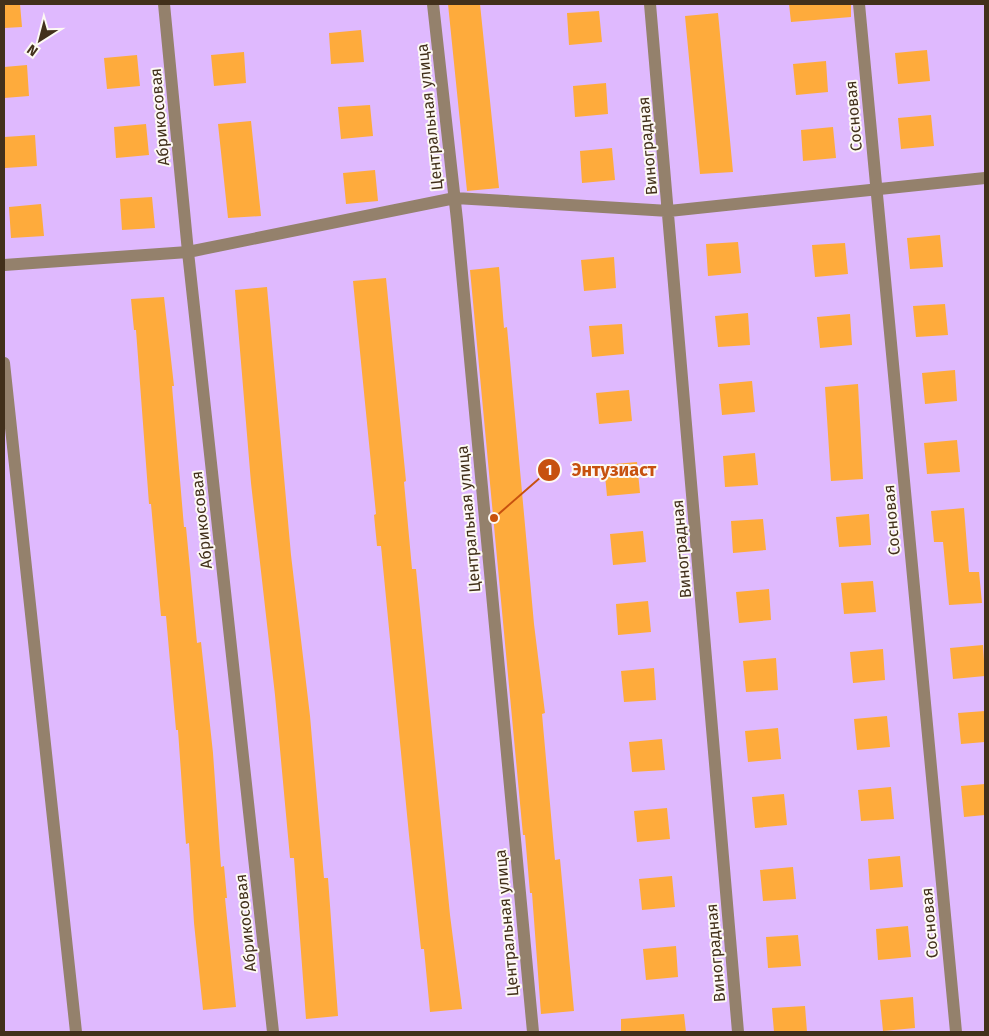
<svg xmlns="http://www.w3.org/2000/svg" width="989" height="1036" font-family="'Fira Sans',sans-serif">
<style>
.green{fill:#dfb9fe}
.building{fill:#feab3c}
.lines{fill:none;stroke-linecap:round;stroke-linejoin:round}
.minor{stroke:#94816c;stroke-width:12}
.labels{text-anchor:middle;stroke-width:4;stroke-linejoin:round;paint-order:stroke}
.street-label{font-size:16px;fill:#42301b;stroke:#fdf9f4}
.leader{fill:none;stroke:#c7510f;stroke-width:2}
.callout-dot{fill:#c7510f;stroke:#fdf9f4;stroke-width:2}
.mark-label{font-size:15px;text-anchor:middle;font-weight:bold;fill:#fff}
.callout-label{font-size:18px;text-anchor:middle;font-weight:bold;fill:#c7510f;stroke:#fdf9f4;stroke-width:4;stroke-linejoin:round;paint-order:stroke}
</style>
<rect width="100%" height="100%" fill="#fdcf9b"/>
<path class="green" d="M 4,4 L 985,4 L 985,1032 L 4,1032 Z"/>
<path class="building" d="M 4,4 L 20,4 L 22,27 L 4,28 Z
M 448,4 L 480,4 L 499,188 L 467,191 Z
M 789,4 L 851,4 L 851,17 L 791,22 Z
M 599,11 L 602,42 L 569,45 L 567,13 Z
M 718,13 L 733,172 L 700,174 L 685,16 Z
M 361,30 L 364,62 L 331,64 L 329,33 Z
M 927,50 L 930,81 L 898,84 L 895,53 Z
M 244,52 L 246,83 L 214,86 L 211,55 Z
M 137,55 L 140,86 L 107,89 L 104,58 Z
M 826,61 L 828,92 L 796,95 L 793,64 Z
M 27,65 L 29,96 L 4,98 L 4,67 Z
M 606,83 L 608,114 L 575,117 L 573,86 Z
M 370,105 L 373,136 L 341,139 L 338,107 Z
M 931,115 L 934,146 L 901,149 L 898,118 Z
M 251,121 L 261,216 L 228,218 L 218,124 Z
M 146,124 L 149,155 L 116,158 L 114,127 Z
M 833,127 L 836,158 L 803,161 L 801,130 Z
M 35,135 L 37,166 L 5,168 L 4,137 Z
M 612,148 L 615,180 L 582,183 L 580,151 Z
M 375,170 L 378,201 L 346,204 L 343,173 Z
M 152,197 L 155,228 L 122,230 L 120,199 Z
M 41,204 L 44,236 L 11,238 L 9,207 Z
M 940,235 L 943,267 L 910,269 L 907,238 Z
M 738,242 L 741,273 L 708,276 L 706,244 Z
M 845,243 L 848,274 L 815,277 L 812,245 Z
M 614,257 L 616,288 L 584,291 L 581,260 Z
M 499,267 L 504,328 L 507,327 L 534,624 L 545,713 L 542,714 L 555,860 L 560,859 L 574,1011 L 541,1014 L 532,893 L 530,893 L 525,835 L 523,835 L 470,270 Z
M 386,278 L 406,481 L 404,482 L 412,569 L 416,569 L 450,915 L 462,1009 L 430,1012 L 424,949 L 421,949 L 409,835 L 381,546 L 377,546 L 374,515 L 376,514 L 353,281 Z
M 267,287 L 291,555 L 310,716 L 324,878 L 328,878 L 338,1016 L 306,1019 L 294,858 L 290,858 L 275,695 L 251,483 L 235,290 Z
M 164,297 L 174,386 L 172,386 L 184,527 L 186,527 L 197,643 L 201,642 L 213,753 L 221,867 L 224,866 L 227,898 L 225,898 L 236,1007 L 203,1010 L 194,923 L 189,843 L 186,844 L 178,730 L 176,730 L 166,616 L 161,616 L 151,504 L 149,504 L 136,330 L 134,330 L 131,299 Z
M 945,304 L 948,335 L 916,337 L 913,306 Z
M 748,313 L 750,345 L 718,347 L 715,316 Z
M 850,314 L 852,345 L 820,348 L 817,317 Z
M 622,324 L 624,354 L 592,357 L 589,326 Z
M 955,370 L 957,401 L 925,404 L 922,373 Z
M 752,381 L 755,412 L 722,415 L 719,384 Z
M 858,384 L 863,479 L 831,481 L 825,387 Z
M 629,390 L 632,421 L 599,424 L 596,393 Z
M 957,440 L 960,472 L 927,474 L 924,443 Z
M 755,453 L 758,485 L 725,487 L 723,456 Z
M 637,462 L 640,493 L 607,496 L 604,465 Z
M 964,508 L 969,572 L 979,572 L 982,603 L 949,605 L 943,542 L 934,542 L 931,511 Z
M 869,514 L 871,545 L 839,547 L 836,517 Z
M 763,519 L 766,550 L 733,553 L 731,521 Z
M 643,531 L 646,562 L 613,565 L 610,534 Z
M 873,581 L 876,612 L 844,614 L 841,583 Z
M 769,589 L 771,620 L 739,623 L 736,592 Z
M 648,601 L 651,632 L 618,635 L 616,604 Z
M 983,645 L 985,676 L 953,679 L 950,648 Z
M 883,649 L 885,680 L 853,683 L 850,652 Z
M 776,658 L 778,690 L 746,692 L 743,661 Z
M 654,668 L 656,700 L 624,702 L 621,671 Z
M 985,711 L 985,742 L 961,744 L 958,713 Z
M 887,716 L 890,747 L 857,750 L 854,719 Z
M 778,728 L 781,759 L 748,762 L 745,731 Z
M 662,739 L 665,770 L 632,772 L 629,742 Z
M 985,784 L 985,815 L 964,817 L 961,786 Z
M 891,787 L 894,819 L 861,821 L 858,790 Z
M 784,794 L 787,825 L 755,828 L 752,797 Z
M 667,808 L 670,839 L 637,842 L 634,811 Z
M 900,856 L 903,887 L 870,890 L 868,859 Z
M 793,867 L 796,899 L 763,901 L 760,870 Z
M 672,876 L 675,907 L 642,910 L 639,879 Z
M 908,926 L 911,957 L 878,960 L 876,929 Z
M 798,935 L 801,966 L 768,968 L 766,937 Z
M 676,946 L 678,977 L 646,980 L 643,949 Z
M 913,997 L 915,1028 L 883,1031 L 880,1000 Z
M 805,1006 L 807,1032 L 774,1032 L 772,1008 Z
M 684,1014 L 686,1032 L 621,1032 L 621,1019 Z"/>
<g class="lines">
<path class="minor" d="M 164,4 L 188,252 L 273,1032
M 433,4 L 457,220 L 533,1032
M 650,4 L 738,1032
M 859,4 L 956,1032
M 4,265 L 188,252 L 455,198 L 669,211 L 985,178
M 4,363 L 76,1032"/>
</g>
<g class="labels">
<g class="street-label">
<text transform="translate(853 116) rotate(-95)" y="6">Сосновая</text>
<text transform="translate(159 117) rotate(-95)" y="6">Абрикосовая</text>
<text transform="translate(429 117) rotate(-96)" y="6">Центральная улица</text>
<text transform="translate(647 146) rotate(-95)" y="6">Виноградная</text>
<text transform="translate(468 519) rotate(-95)" y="6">Центральная улица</text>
<text transform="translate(201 520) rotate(-96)" y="6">Абрикосовая</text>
<text transform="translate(891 520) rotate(-95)" y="6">Сосновая</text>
<text transform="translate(681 549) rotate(-95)" y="6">Виноградная</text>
<text transform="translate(245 923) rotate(-96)" y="6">Абрикосовая</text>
<text transform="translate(506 923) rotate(-95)" y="6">Центральная улица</text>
<text transform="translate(929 923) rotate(-95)" y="6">Сосновая</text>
<text transform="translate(715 953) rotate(-95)" y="6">Виноградная</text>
</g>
</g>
<path class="leader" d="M494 518L549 470"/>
<g class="callout-dot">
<circle cx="494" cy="518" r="5"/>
<circle cx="549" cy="470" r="12"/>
</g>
<g class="mark-label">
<text x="549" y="475">1</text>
</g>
<g class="callout-label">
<text x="614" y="476">Энтузиаст</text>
</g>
<rect width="989" height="1036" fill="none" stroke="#42301b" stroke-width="10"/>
<g transform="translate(40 40) rotate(216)" stroke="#fdf9f4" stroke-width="4" paint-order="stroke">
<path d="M0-4L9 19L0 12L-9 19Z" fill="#42301b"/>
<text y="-8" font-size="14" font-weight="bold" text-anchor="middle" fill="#42301b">N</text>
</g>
</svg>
